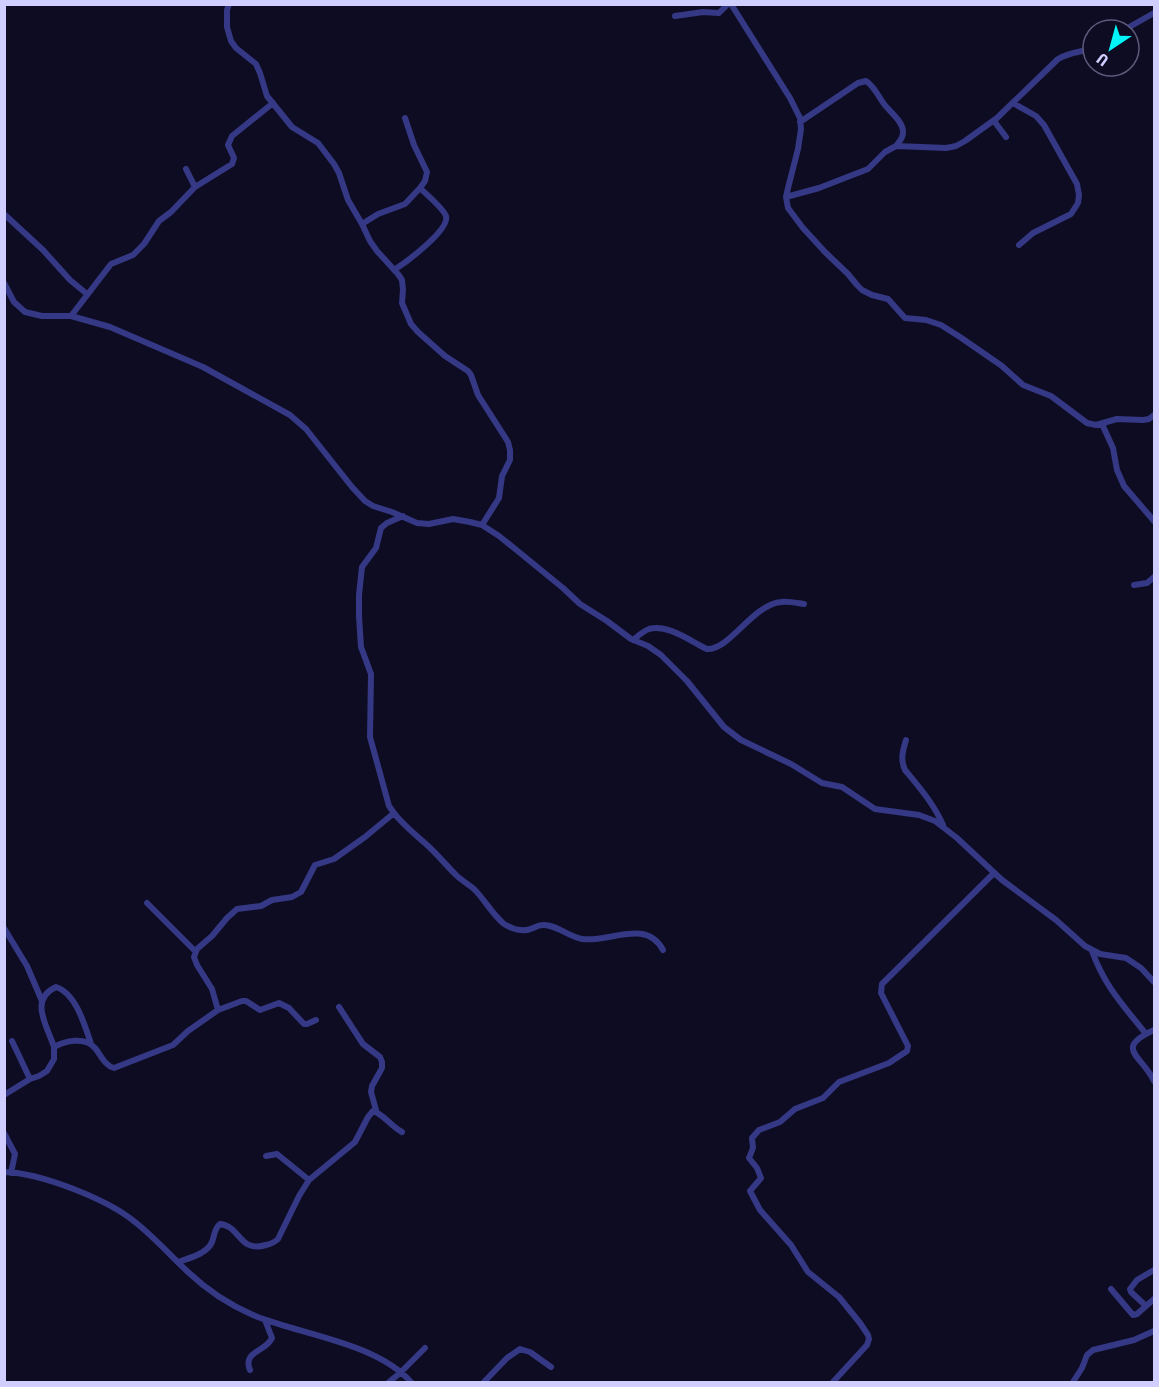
<svg xmlns="http://www.w3.org/2000/svg" width="1159" height="1387" font-family="'Fira Sans Condensed',sans-serif">
<style>
.lines{fill:none;stroke-linecap:round;stroke-linejoin:round}
.minor{stroke:#353884;stroke-width:6}
</style>
<rect width="100%" height="100%" fill="#0e0c22"/>
<g class="lines">
<path class="minor" d="M 229,4 L 227,10 L 227,27 L 231,41 L 236,48 L 256,64 L 260,73 L 267,96 L 292,127 L 318,143 L 334,164 L 339,173 L 348,200 L 362,224 L 370,241 L 377,251 L 398,274 L 402,280 L 403,290 L 402,303 L 411,324 L 418,332 L 445,356 L 468,371 L 471,375 L 478,395 L 508,442 L 510,450 L 510,460 L 502,476 L 499,498 L 482,525
M 731,4 L 790,98 L 800,118 L 801,129 L 798,149 L 788,188 L 786,197 L 788,208 L 803,228 L 825,252 L 848,274 L 857,285 L 862,290 L 872,295 L 888,299 L 905,318 L 926,320 L 941,325 L 960,337 L 1002,366 L 1023,385 L 1051,396 L 1087,423 L 1096,425 L 1117,419 L 1143,420 L 1149,419 L 1154,415
M 675,16 L 703,12 L 719,13 L 728,4
M 1124,30 L 1154,13
M 1013,103 L 1036,116 L 1044,125 L 1077,184 L 1079,195 L 1078,203 L 1071,214 L 1033,233 L 1019,245
M 994,121 L 1006,137
M 800,122 L 858,83 L 866,81 C 875,87 878,96 884,104 C 890,112 904,122 903,133 C 903,138 899,142 896,146
M 195,187 L 232,164 L 234,158 L 228,145 L 232,136 L 273,103
M 786,197 L 819,188 L 868,169 L 885,152 L 896,146 L 946,148 L 956,146 L 965,141 L 997,118 L 1058,59 C 1072,51 1080,53 1093,48
M 4,214 L 43,250 L 70,280 L 87,294
M 362,224 L 378,214 L 405,204 L 420,188 L 425,181 L 427,172 L 414,145 L 405,118
M 394,270 C 405,263 450,230 446,216 C 443,208 427,195 420,188
M 4,283 L 14,302 L 25,312 L 42,316 L 71,316 L 110,327 L 203,367 L 290,415 L 306,429 L 352,487 L 365,501 L 373,506 L 392,512 L 417,523 L 429,524 L 453,519 L 470,522 L 482,525 L 499,536 L 514,548 L 563,588 L 580,604 L 607,621 L 631,639 L 648,646 L 661,655 L 687,681 L 724,727 L 741,740 L 791,764 L 822,783 L 842,787 L 875,809 L 919,815 L 935,821 L 957,838 L 1002,880 L 1056,920 L 1085,946 L 1100,954 L 1126,958 L 1141,968 L 1154,982
M 71,316 L 111,264 L 133,255 L 144,244 L 159,221 L 171,212 L 195,187 L 186,169
M 1102,424 L 1113,448 L 1117,470 L 1124,486 L 1154,521
M 1134,585 L 1147,583 L 1154,577
M 633,640 C 638,636 643,631 649,629 C 668,624 690,641 707,649 C 730,650 752,605 781,602 C 788,601 797,603 804,604
M 906,740 C 903,750 900,759 905,770 C 919,787 934,804 943,825
M 394,813 C 403,825 416,835 427,845 C 437,854 446,865 456,875 C 461,880 468,884 474,889 C 485,900 492,914 504,924 C 509,927 516,930 521,930 C 530,932 535,925 543,925 C 555,924 569,937 582,939 C 609,943 646,918 663,950
M 147,903 L 195,951
M 4,928 L 27,966 L 42,1001
M 1092,951 C 1105,987 1123,1005 1146,1034
M 339,1007 L 363,1044 L 380,1057 L 382,1062 L 382,1068 L 372,1086 L 371,1092 L 376,1110
M 218,1010 L 242,1001 L 246,1001 L 260,1010 L 279,1003 L 289,1008 L 304,1024 L 307,1024 L 316,1020
M 1154,1030 C 1113,1049 1142,1055 1154,1081
M 12,1041 L 30,1079
M 54,1047 C 48,1027 28,1000 56,987 C 76,993 85,1026 91,1044
M 4,1095 L 30,1079 L 39,1076 L 47,1071 L 54,1059 L 54,1047 C 65,1041 85,1036 95,1048 C 101,1055 104,1065 114,1068 L 173,1045 L 188,1031 L 218,1010 L 212,989 L 197,965 L 194,957 L 197,949 L 212,936 L 227,918 L 237,909 L 261,906 L 272,900 L 292,897 L 301,892 L 315,865 L 334,859 L 365,837 L 394,813 L 389,806 L 370,737 L 371,674 L 361,647 L 359,616 L 359,595 L 362,567 L 376,548 L 381,528 L 387,523 L 403,516
M 4,1133 L 15,1154 L 11,1173
M 266,1156 L 277,1154 L 309,1180
M 4,1172 C 41,1173 107,1199 135,1222 C 154,1237 171,1256 188,1272 C 206,1289 230,1305 253,1315 C 301,1335 375,1342 411,1382
M 178,1262 C 189,1258 207,1254 212,1242 C 215,1234 214,1229 220,1224 C 241,1226 238,1253 266,1245 C 271,1244 274,1243 278,1239 L 299,1196 L 309,1180 L 355,1142 L 368,1117 L 373,1111 C 382,1113 391,1126 402,1132
M 1111,1289 L 1133,1315 L 1137,1314 L 1154,1299
M 1146,1306 L 1131,1292 L 1130,1289 L 1137,1280 L 1154,1270
M 250,1370 C 242,1351 266,1352 272,1338 L 265,1320
M 389,1382 L 400,1373 L 425,1348
M 484,1382 L 507,1358 L 520,1349 L 530,1352 L 551,1367
M 833,1382 L 867,1345 L 869,1339 L 868,1335 L 860,1323 L 839,1297 L 808,1272 L 791,1245 L 760,1210 L 750,1191 L 761,1178 L 757,1168 L 749,1158 L 753,1148 L 752,1138 L 759,1130 L 780,1122 L 795,1109 L 823,1098 L 839,1082 L 889,1063 L 907,1051 L 908,1046 L 881,993 L 882,984 L 994,873
M 1073,1382 L 1082,1368 L 1087,1355 L 1093,1350 L 1134,1340 L 1154,1331"/>
</g>
<rect width="1159" height="1387" fill="none" stroke="#cfceff" stroke-width="12"/>
<g transform="translate(1111 48) rotate(216)"><circle r="28" fill="#0e0c22" stroke="#5b5a7a" stroke-width="1.5"/>
<path d="M0-4.5L10 22L0 15L-10 22Z" fill="#00f6f9"/>
<text y="-9" font-size="16" font-weight="bold" text-anchor="middle" fill="#cfceff">U</text>
</g>
</svg>
